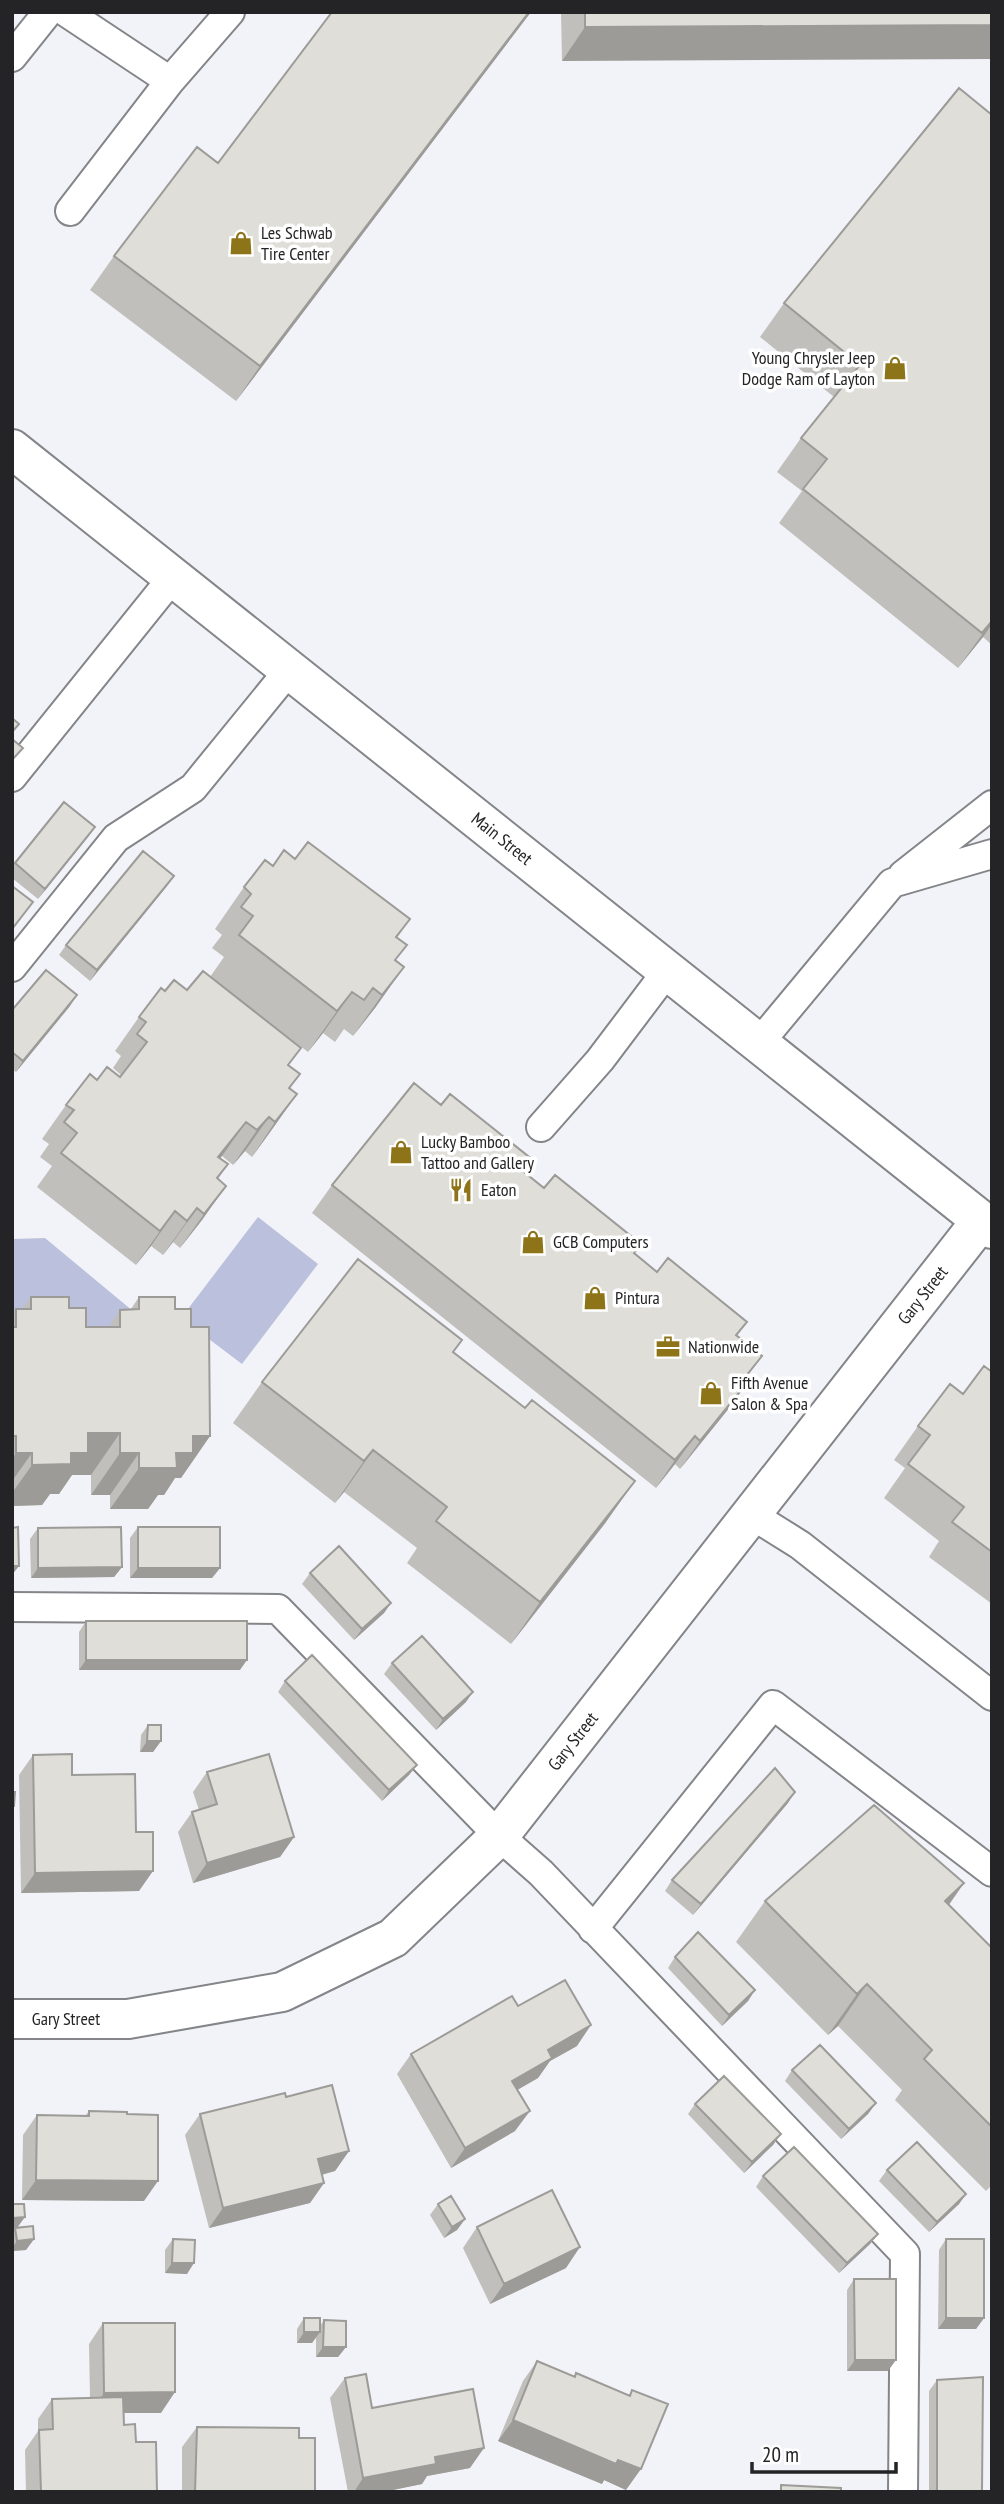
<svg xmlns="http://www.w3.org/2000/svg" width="1004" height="2504" font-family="'PT Sans Narrow',sans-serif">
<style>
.green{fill:#bbc1dd}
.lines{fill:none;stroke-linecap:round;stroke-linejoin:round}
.service-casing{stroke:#848589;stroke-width:32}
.minor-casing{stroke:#848589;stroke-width:42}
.secondary-casing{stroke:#848589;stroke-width:42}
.service{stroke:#fff;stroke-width:28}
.minor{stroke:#fff;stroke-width:38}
.secondary{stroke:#fff;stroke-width:38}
.wall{fill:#c0bfbb}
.shaded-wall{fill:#9c9b98}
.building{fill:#dfded9;stroke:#9c9b98;stroke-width:2}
.labels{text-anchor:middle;stroke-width:7;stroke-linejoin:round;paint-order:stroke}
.poi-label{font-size:18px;fill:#242426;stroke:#fff;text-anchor:start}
.street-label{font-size:18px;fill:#242426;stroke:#fff}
</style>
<rect width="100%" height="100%" fill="#f2f3f8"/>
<path class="green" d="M 258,1217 L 318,1264 L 242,1364 L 181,1318 Z
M 45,1238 L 157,1331 L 12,1325 L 12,1239 Z"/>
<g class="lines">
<g class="service-casing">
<path id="service" d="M 66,12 L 170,81
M 12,57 L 48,12
M 70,211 L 170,81 L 230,12
M 12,777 L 173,577
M 903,875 L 992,805
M 12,967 L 116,838 L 193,788 L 290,669
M 759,1043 L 892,883 L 992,854
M 541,1127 L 600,1060 L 668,970
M 752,1515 L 800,1545 L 992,1696
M 12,1607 L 278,1609 L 499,1836 L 541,1873 L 905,2254 L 903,2492
M 593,1929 L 773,1705 L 992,1872"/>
</g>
<g class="minor-casing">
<g id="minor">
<path id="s1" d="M 12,2019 L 128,2019 L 282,1992 L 393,1938 L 499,1836 L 981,1221"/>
</g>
</g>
<g class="secondary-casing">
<g id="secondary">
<path id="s2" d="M 12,449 L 992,1229"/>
</g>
</g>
<use href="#service" class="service"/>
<use href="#minor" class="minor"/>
<use href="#secondary" class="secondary"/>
</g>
<path class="wall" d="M 332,12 L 531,12 L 236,401 L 90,290 L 114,256 L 218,163 Z
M 561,12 L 992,12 L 562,61 Z
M 992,115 L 992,645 L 983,637 L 958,668 L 779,523 L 802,491 L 777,472 L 801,438 L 834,397 L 760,337 L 784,303 Z
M 64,802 L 95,827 L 38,899 L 12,878 L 12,866 Z
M 295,859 L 410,919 L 397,938 L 396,960 L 404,967 L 375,1008 L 353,1036 L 344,1029 L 335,1042 L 323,1033 L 308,1052 L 249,1007 L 289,1065 L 290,1089 L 297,1094 L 273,1128 L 252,1157 L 245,1151 L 233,1165 L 222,1156 L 220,1158 L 228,1164 L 218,1179 L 226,1186 L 202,1220 L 180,1248 L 173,1242 L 163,1255 L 151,1246 L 136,1265 L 37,1187 L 52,1166 L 40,1157 L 49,1144 L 42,1139 L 66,1105 L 97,1080 L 120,1077 L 121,1075 L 113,1068 L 121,1056 L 115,1051 L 139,1017 L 165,991 L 187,990 L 210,977 L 224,957 L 212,948 L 222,935 L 215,929 L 244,887 L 273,866 Z
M 167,886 L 90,981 L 59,955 L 66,945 Z
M 70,1006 L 16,1072 L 12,1069 L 12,1010 Z
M 441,1105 L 533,1160 L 524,1172 L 544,1188 L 634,1254 L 657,1272 L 747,1322 L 737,1336 L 762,1356 L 747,1377 L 750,1379 L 730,1407 L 680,1469 L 675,1464 L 656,1488 L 312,1213 L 332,1185 Z
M 31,1297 L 69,1308 L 86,1327 L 109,1327 L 120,1310 L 131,1309 L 139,1297 L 175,1309 L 191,1327 L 210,1436 L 181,1478 L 175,1478 L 164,1495 L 158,1495 L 148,1509 L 110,1509 L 110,1495 L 91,1495 L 91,1475 L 72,1475 L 59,1494 L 50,1494 L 42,1505 L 12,1506 L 12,1314 L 16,1309 L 22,1309 Z
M 453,1353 L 606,1522 L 511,1644 L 407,1563 L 417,1548 L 344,1492 L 335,1503 L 233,1423 L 262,1382 Z
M 992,1372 L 992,1604 L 929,1557 L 939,1541 L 884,1498 L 905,1468 L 894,1460 L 918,1426 Z
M 138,1527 L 220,1568 L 212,1578 L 130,1578 L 130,1538 Z
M 38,1528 L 122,1567 L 114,1577 L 31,1578 L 30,1539 Z
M 310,1573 L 391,1603 L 384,1613 L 354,1640 L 302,1584 Z
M 86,1621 L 240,1670 L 79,1670 L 79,1632 Z
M 392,1663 L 466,1702 L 436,1730 L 384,1674 Z
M 285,1681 L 417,1765 L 409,1775 L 382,1801 L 278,1692 Z
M 148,1725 L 161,1741 L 153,1752 L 140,1752 L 141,1735 Z
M 33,1755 L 72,1775 L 136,1832 L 139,1891 L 21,1893 L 19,1775 Z
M 207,1772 L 294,1837 L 280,1857 L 193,1883 L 178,1832 L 192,1812 L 199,1810 L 193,1792 Z
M 788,1803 L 693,1915 L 665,1891 L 672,1880 Z
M 964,1883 L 949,1905 L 992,1948 L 992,2185 L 986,2191 L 895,2100 L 902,2090 L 838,2026 L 828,2035 L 736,1942 L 765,1901 Z
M 675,1957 L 755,1990 L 748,2001 L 722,2026 L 668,1968 Z
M 518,2006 L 577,2046 L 550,2061 L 538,2078 L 517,2090 L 515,2131 L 451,2168 L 397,2074 L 411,2054 Z
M 792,2070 L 876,2103 L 868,2114 L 841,2139 L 785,2081 Z
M 286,2097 L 349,2151 L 335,2171 L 322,2175 L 324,2183 L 310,2203 L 209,2228 L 185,2135 L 200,2114 Z
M 695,2104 L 781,2134 L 773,2145 L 744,2173 L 688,2114 Z
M 89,2111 L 144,2201 L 22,2200 L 23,2135 L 37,2115 L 85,2116 Z
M 887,2170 L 966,2194 L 959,2204 L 929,2232 L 879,2181 Z
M 763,2176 L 878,2234 L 870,2244 L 839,2273 L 756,2187 Z
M 438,2204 L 465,2219 L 457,2230 L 444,2238 L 430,2215 Z
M 477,2227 L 566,2268 L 490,2304 L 463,2248 Z
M 15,2228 L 34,2239 L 26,2250 L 12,2251 L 12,2232 Z
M 173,2239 L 187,2274 L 165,2273 L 165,2250 Z
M 946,2239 L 984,2318 L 976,2329 L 938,2329 L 939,2250 Z
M 854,2279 L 888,2371 L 847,2371 L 847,2290 Z
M 304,2318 L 320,2326 L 324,2320 L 346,2347 L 338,2357 L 316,2357 L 316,2337 L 312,2343 L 297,2343 L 297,2329 Z
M 103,2323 L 161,2413 L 124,2413 L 124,2425 L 136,2442 L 157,2492 L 26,2492 L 25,2450 L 38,2431 L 38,2419 L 52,2399 L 90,2398 L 89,2344 Z
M 537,2361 L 574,2377 L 576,2373 L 629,2395 L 632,2390 L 626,2490 L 604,2480 L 602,2484 L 498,2441 L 523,2381 Z
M 345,2378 L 372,2408 L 470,2468 L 427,2476 L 422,2484 L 383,2492 L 348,2492 L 330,2398 Z
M 937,2380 L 982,2492 L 929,2492 L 929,2391 Z
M 197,2427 L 299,2438 L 315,2492 L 182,2492 L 182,2447 Z"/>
<path class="shaded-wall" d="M 529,12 L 531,12 L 236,401 L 260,366 Z
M 992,25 L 992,59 L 562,61 L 585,27 Z
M 992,621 L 992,624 L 983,637 L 958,668 Z
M 95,827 L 88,837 L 38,899 L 45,889 Z
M 174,876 L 167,886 L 90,981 L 97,970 Z
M 404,967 L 375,1008 L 353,1036 L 382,995 Z
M 352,992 L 323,1033 L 308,1052 L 337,1011 Z
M 77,995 L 70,1006 L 16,1072 L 23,1061 Z
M 300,1074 L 276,1108 L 269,1117 L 245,1151 L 233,1165 L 257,1130 Z
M 297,1094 L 273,1128 L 252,1157 L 275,1122 Z
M 246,1122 L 222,1156 L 195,1191 L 218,1157 Z
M 226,1186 L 202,1220 L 180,1248 L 204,1214 Z
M 197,1208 L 173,1242 L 163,1255 L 187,1221 Z
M 175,1211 L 151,1246 L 136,1265 L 160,1231 Z
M 750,1379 L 730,1407 L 680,1469 L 700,1441 Z
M 88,1433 L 120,1433 L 91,1475 L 72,1475 L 59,1494 L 50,1494 L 42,1505 L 12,1506 L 12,1493 L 32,1465 Z
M 193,1436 L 210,1436 L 181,1478 L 175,1478 L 164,1495 L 158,1495 L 148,1509 L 110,1509 L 139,1468 L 176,1453 Z
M 695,1436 L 675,1464 L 656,1488 L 675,1460 Z
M 373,1450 L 344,1492 L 335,1503 L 364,1461 Z
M 16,1453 L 32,1453 L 12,1481 L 12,1459 Z
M 120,1453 L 139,1453 L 110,1495 L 91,1495 Z
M 635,1481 L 606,1522 L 511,1644 L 540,1602 Z
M 12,1566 L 19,1566 L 12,1575 Z
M 122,1567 L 114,1577 L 31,1578 L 38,1568 Z
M 138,1568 L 220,1568 L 212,1578 L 130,1578 Z
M 391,1603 L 384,1613 L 354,1640 L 362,1629 Z
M 86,1660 L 247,1660 L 240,1670 L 79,1670 Z
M 473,1692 L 466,1702 L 436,1730 L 443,1719 Z
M 147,1741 L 161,1741 L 153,1752 L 140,1752 Z
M 417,1765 L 409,1775 L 382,1801 L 389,1790 Z
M 795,1792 L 788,1803 L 693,1915 L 701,1904 Z
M 294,1837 L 280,1857 L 193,1883 L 207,1863 Z
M 153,1871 L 139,1891 L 21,1893 L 35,1873 Z
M 964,1883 L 935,1924 L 945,1901 Z
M 867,1984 L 838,2026 L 828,2035 L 857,1994 Z
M 755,1990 L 748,2001 L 722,2026 L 729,2015 Z
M 591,2025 L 577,2046 L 550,2061 L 538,2078 L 498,2101 L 512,2081 L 548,2050 Z
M 876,2103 L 868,2114 L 841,2139 L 849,2129 Z
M 530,2111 L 515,2131 L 451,2168 L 465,2148 Z
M 781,2134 L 773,2145 L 744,2173 L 752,2162 Z
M 349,2151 L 335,2171 L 304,2179 L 318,2159 Z
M 36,2180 L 158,2181 L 144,2201 L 22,2200 Z
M 324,2183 L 310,2203 L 209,2228 L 223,2208 Z
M 966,2194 L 959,2204 L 929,2232 L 937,2222 Z
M 25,2217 L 17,2228 L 12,2228 L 13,2218 Z
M 465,2219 L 457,2230 L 444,2238 L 452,2227 Z
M 878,2234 L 870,2244 L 839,2273 L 847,2263 Z
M 34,2239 L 26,2250 L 12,2251 L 12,2248 L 17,2241 Z
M 580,2247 L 566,2268 L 490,2304 L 504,2284 Z
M 172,2263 L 194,2263 L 187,2274 L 165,2273 Z
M 946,2318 L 984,2318 L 976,2329 L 938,2329 Z
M 304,2332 L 320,2332 L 312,2343 L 297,2343 Z
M 323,2347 L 346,2347 L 338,2357 L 316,2357 Z
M 855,2360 L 896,2360 L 888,2371 L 847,2371 Z
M 175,2392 L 161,2413 L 90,2413 L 104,2393 Z
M 513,2420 L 618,2460 L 641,2469 L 626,2490 L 604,2480 L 602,2484 L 498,2441 Z
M 484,2448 L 470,2468 L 427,2476 L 422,2484 L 383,2492 L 354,2492 L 363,2478 L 435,2457 Z"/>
<path class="building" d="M 332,12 L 529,12 L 260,366 L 114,256 L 197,147 L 218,163 Z
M 585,12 L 992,12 L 992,25 L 585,27 Z
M 959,88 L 992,115 L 992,621 L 982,633 L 803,489 L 827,459 L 801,438 L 860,365 L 784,303 Z
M 12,718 L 19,724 L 12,732 Z
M 12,739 L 23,748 L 12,760 Z
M 64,802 L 95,827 L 45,889 L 15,863 Z
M 308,842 L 410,919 L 396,937 L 407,945 L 395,960 L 404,967 L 382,995 L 373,988 L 364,1000 L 352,992 L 337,1011 L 239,935 L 253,916 L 241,907 L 251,894 L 244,887 L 265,860 L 273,866 L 284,850 L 295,859 Z
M 143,851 L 174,876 L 97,970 L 66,945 Z
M 12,886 L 33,902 L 12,929 Z
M 46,970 L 77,995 L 23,1061 L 12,1052 L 12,1010 Z
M 203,971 L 301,1048 L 288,1065 L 300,1074 L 289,1088 L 297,1094 L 275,1122 L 269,1117 L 257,1130 L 246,1122 L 218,1157 L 228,1164 L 217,1178 L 226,1186 L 204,1214 L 197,1208 L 187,1221 L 175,1211 L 160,1231 L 61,1153 L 77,1133 L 64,1122 L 74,1110 L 66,1105 L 90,1074 L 97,1080 L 107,1067 L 120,1077 L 147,1042 L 137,1034 L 146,1022 L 139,1017 L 161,988 L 165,991 L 174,980 L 187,990 Z
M 414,1083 L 441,1105 L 450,1094 L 533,1160 L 524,1172 L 544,1188 L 555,1175 L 641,1244 L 634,1253 L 657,1272 L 668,1258 L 747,1322 L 736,1335 L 762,1356 L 746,1376 L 750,1379 L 700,1441 L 695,1436 L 675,1460 L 332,1185 Z
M 358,1259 L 462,1340 L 453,1352 L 525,1408 L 532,1400 L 635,1481 L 540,1602 L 436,1521 L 447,1507 L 373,1450 L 364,1461 L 262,1382 Z
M 31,1297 L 69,1297 L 69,1308 L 86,1308 L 86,1327 L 120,1327 L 120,1310 L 139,1309 L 139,1297 L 175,1297 L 175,1309 L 191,1309 L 191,1327 L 209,1327 L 210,1436 L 193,1436 L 193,1453 L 176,1453 L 177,1468 L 139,1468 L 139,1453 L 120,1453 L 120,1433 L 88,1433 L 88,1453 L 71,1453 L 71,1464 L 32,1465 L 32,1453 L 16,1453 L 16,1436 L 12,1436 L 12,1327 L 16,1327 L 16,1309 L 31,1309 Z
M 984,1366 L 992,1372 L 992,1552 L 952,1522 L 964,1507 L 908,1464 L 930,1435 L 918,1426 L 950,1384 L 963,1394 Z
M 18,1527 L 19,1566 L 12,1566 L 12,1528 Z
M 121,1527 L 122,1567 L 38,1568 L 38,1528 Z
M 138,1527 L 220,1527 L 220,1568 L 138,1568 Z
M 339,1546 L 391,1603 L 362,1629 L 310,1573 Z
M 86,1621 L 247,1621 L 247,1660 L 86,1660 Z
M 422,1636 L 473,1692 L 443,1719 L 392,1663 Z
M 312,1655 L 417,1765 L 389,1790 L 285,1681 Z
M 148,1725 L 161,1725 L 161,1741 L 147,1741 Z
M 72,1754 L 72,1775 L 135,1774 L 136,1832 L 153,1832 L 153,1871 L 35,1873 L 33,1755 Z
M 269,1754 L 294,1837 L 207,1863 L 192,1812 L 217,1804 L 207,1772 Z
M 775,1768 L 795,1792 L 701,1904 L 672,1880 Z
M 12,1792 L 15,1792 L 14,1806 L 12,1806 Z
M 874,1805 L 964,1883 L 945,1901 L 992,1948 L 992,2127 L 924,2059 L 932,2050 L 867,1984 L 857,1994 L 765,1901 Z
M 698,1932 L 755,1990 L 729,2015 L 675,1957 Z
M 565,1980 L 591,2025 L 548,2050 L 552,2058 L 512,2081 L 530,2111 L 465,2148 L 411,2054 L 512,1996 L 518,2006 Z
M 820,2045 L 876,2103 L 849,2129 L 792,2070 Z
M 724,2076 L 781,2134 L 752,2162 L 695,2104 Z
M 332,2085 L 349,2151 L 318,2159 L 324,2183 L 223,2208 L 200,2114 L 285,2093 L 286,2097 Z
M 89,2111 L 127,2112 L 127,2114 L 158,2115 L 158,2181 L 36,2180 L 37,2115 L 89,2116 Z
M 917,2142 L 966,2194 L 937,2222 L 887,2170 Z
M 794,2147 L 878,2234 L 847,2263 L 763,2176 Z
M 552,2190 L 580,2247 L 504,2284 L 477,2227 Z
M 451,2196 L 465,2219 L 452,2227 L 438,2204 Z
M 12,2204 L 24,2204 L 25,2217 L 13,2218 Z
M 33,2226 L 34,2239 L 17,2241 L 15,2228 Z
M 173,2239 L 195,2240 L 194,2263 L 172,2263 Z
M 946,2239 L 984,2239 L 984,2318 L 946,2318 Z
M 854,2279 L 896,2279 L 896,2360 L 855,2360 Z
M 304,2318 L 320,2318 L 320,2332 L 304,2332 Z
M 324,2320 L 346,2321 L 346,2347 L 323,2347 Z
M 103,2323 L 175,2323 L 175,2392 L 104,2393 Z
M 537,2361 L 575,2377 L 576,2373 L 630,2396 L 632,2390 L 668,2404 L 641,2469 L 618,2460 L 616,2464 L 513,2420 Z
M 366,2374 L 372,2408 L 473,2389 L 484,2448 L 435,2457 L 436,2464 L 363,2478 L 345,2378 Z
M 983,2377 L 982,2492 L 937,2492 L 937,2380 Z
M 123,2397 L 124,2425 L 135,2424 L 136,2442 L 156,2442 L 157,2492 L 41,2492 L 39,2430 L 53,2429 L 52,2399 Z
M 197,2427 L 299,2428 L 299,2438 L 315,2438 L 315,2492 L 195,2492 Z
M 781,2485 L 841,2488 L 841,2492 L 781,2492 Z"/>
<defs>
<g id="shop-bare" transform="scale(1.89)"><path d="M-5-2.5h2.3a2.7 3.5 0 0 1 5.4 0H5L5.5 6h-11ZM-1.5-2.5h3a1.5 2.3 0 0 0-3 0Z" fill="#8e7419" stroke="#fff" stroke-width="2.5" paint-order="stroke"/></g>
<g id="restaurant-bare" transform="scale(1.89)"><path d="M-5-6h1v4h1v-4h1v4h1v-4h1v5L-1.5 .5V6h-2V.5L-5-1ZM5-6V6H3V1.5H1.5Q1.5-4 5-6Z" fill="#8e7419" stroke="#fff" stroke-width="2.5" paint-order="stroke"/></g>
<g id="office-bare" transform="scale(1.89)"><path d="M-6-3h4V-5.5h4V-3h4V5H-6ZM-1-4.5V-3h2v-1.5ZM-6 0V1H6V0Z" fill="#8e7419" stroke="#fff" stroke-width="2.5" paint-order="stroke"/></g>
</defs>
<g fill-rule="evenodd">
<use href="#shop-bare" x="241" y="243"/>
<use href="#shop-bare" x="895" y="368"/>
<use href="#shop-bare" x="401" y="1152"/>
<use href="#restaurant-bare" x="461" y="1190"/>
<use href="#shop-bare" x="533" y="1242"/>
<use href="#shop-bare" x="595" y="1298"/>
<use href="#office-bare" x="668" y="1347"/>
<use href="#shop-bare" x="711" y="1393"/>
</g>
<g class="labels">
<g class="poi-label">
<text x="261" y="239">Les Schwab<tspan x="261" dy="21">Tire Center</tspan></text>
<text x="875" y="364" text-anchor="end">Young Chrysler Jeep<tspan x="875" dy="21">Dodge Ram of Layton</tspan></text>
<text x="421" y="1148">Lucky Bamboo<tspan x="421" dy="21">Tattoo and Gallery</tspan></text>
<text x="481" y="1196">Eaton</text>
<text x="553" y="1248">GCB Computers</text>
<text x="615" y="1304">Pintura</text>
<text x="688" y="1353">Nationwide</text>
<text x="731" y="1389">Fifth Avenue<tspan x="731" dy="21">Salon &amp; Spa</tspan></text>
</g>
<g class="street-label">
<text dy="6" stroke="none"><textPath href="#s2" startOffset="626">Main Street</textPath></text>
<text dy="6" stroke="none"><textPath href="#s1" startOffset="1230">Gary Street</textPath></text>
<text dy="6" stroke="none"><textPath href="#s1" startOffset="663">Gary Street</textPath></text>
<text dy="6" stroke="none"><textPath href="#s1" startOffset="54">Gary Street</textPath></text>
</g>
</g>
<rect width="1004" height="2504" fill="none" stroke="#242426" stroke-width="28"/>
<path d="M752 2462v10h144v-10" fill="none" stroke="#242426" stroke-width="3.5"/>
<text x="762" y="2462" font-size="21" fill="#242426" stroke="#ffffff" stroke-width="5" paint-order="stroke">20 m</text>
</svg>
